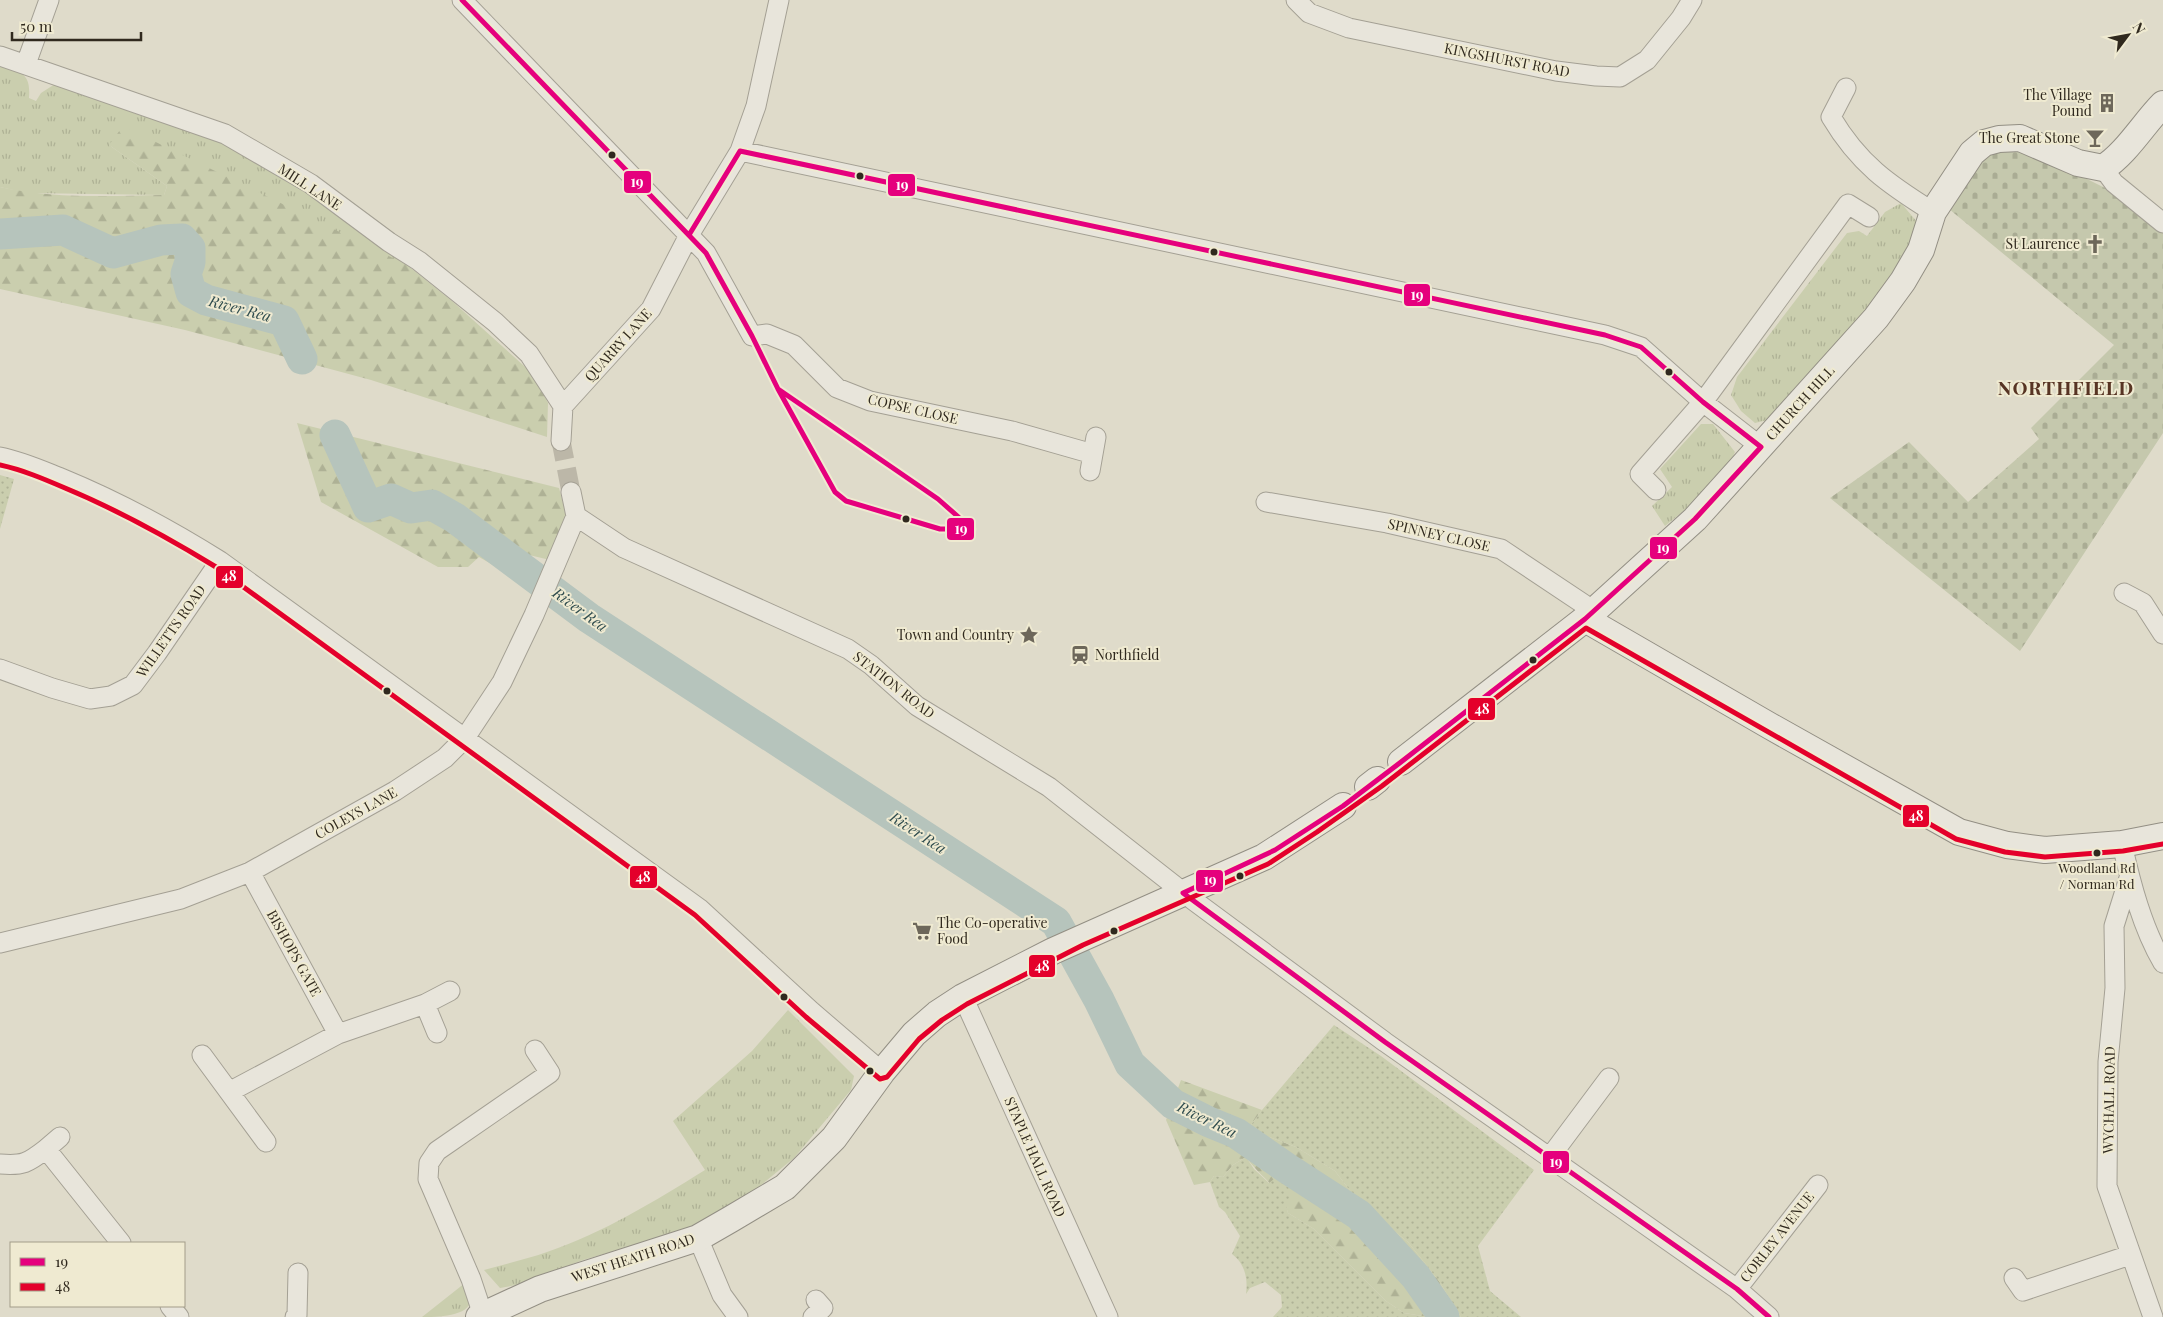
<svg xmlns="http://www.w3.org/2000/svg" width="2163" height="1317" font-family="'Playfair Display',serif">
<style>
.grass{fill:url(#grass-tufts)}
.forest{fill:url(#forest-firs)}
.cemetery{fill:url(#cemetery-stones)}
.park{fill:url(#park-dots)}
.lines{fill:none;stroke-linecap:round;stroke-linejoin:round}
.river{stroke:#b6c4bc;stroke-width:31}
.street-tunnel{stroke:#bcb7a8;stroke-width:19;stroke-dasharray:19 9;stroke-linecap:butt}
.street-casing{stroke:#a4a094;stroke-width:21}
.secondary-casing{stroke:#938f84;stroke-width:28}
.street{stroke:#e8e5db;stroke-width:19}
.secondary{stroke:#e8e5db;stroke-width:26}
.bus-1-casing{stroke:#efead1;stroke-width:9}
.bus-2-casing{stroke:#efead1;stroke-width:9}
.bus-1{stroke:#e5007d;stroke-width:5}
.bus-2{stroke:#e4002b;stroke-width:5}
.bus-dot{fill:#30291e;stroke:#efead1;stroke-width:2}
.labels{text-anchor:middle;stroke-width:4;stroke-linejoin:round;paint-order:stroke}
.bus-label{font-size:13px;fill:#30291e;stroke:#efead1}
.street-label{font-size:14px;fill:#30291e;stroke:#efead1}
.poi-label{font-size:14px;fill:#30291e;stroke:#efead1;text-anchor:end}
.water-label{font-size:15px;font-style:italic;fill:#2f4c4e;stroke:#efead1}
.district-label{font-size:19px;font-weight:bold;letter-spacing:1px;fill:#573423;stroke:#efead1}
.line-badge{stroke:#efead1;stroke-width:2}
.badge-label{font-size:14px;text-anchor:middle;font-weight:bold;fill:#fff}
</style>
<defs>
<pattern id="grass-tufts" width="24" height="20" patternUnits="userSpaceOnUse" patternTransform="scale(1.25)"><rect width="24" height="20" fill="#caceae"/><path d="M3 7l-1-3M5 7V3M7 7l1-3M15 17l-1-3M17 17v-4M19 17l1-3" fill="none" stroke="#aeb195"/></pattern>
<pattern id="forest-firs" width="22" height="20" patternUnits="userSpaceOnUse" patternTransform="scale(1.25)"><rect width="22" height="20" fill="#caceae"/><path d="M5 1l3.5 6h-7zM16 11l3.5 6h-7z" fill="#aeb195"/></pattern>
<pattern id="cemetery-stones" width="16" height="16" patternUnits="userSpaceOnUse" patternTransform="scale(1.25)"><rect width="16" height="16" fill="#c5c8ad"/><path d="M2 7V4a2 2 0 0 1 4 0v3zM10 15v-3a2 2 0 0 1 4 0v3z" fill="#aaac94"/></pattern>
<pattern id="park-dots" width="8" height="8" patternUnits="userSpaceOnUse" patternTransform="scale(1.25)"><rect width="8" height="8" fill="#caceae"/><path d="M2 2h.1M6 6h.1" fill="none" stroke="#aeb195" stroke-width="1.8" stroke-linecap="round"/></pattern>
</defs>
<rect width="100%" height="100%" fill="#dfdbca"/>
<path class="grass" d="M 0,65 C 21,73 31,72 29,98 L 36,101 L 41,93 L 55,84 L 199,131 L 308,189 L 407,265 L 109,145 L 167,186 L 164,195 L 26,193 L 0,187 Z
M 1901,203 L 1918,223 L 1914,249 L 1875,308 L 1776,418 L 1755,423 L 1741,411 L 1731,395 L 1737,377 L 1847,233 L 1859,231 L 1867,236 L 1885,212 Z
M 1701,424 L 1713,424 L 1735,452 L 1722,480 L 1665,526 L 1652,506 L 1672,487 L 1660,469 Z
M 788,1010 L 854,1076 L 851,1090 L 794,1158 L 732,1209 L 694,1228 L 583,1260 L 516,1285 L 500,1288 L 484,1270 C 505,1264 527,1259 547,1252 C 603,1233 655,1201 705,1170 L 673,1121 L 752,1051 Z
M 465,1283 C 467,1288 471,1294 471,1299 C 470,1317 436,1317 422,1317 Z"/>
<path class="forest" d="M 123,126 L 407,265 L 452,301 L 533,374 L 548,403 L 547,437 L 371,380 L 185,330 L 0,289 L 0,187 C 53,199 110,196 164,195 L 167,186 L 109,145 Z
M 297,423 L 559,488 L 567,518 L 550,560 L 525,554 L 500,569 L 479,557 L 468,567 L 438,567 L 321,502 Z
M 1181,1080 L 1262,1110 L 1248,1129 L 1296,1147 L 1335,1171 L 1361,1205 L 1408,1242 L 1439,1281 L 1461,1317 L 1429,1317 L 1404,1313 L 1386,1301 L 1314,1229 L 1288,1213 C 1282,1189 1259,1176 1246,1157 L 1233,1165 L 1223,1177 L 1214,1176 L 1210,1182 L 1194,1185 L 1166,1120 Z"/>
<path class="cemetery" d="M 2023,147 L 2115,193 L 2163,231 L 2163,433 L 2020,651 L 1830,498 L 1909,442 L 1968,502 L 2039,439 L 2031,428 L 2114,345 L 1949,209 L 1985,155 Z"/>
<path class="park" d="M 0,475 L 14,479 L 0,529 Z
M 1334,1025 L 1381,1056 L 1534,1170 L 1478,1246 L 1490,1291 L 1521,1317 L 1461,1317 L 1439,1281 L 1408,1242 L 1361,1205 L 1335,1171 L 1296,1147 L 1248,1129 L 1262,1110 Z
M 1246,1157 L 1254,1169 L 1269,1183 L 1278,1176 L 1288,1178 L 1293,1182 L 1288,1191 L 1292,1196 L 1285,1202 L 1288,1213 L 1314,1229 L 1386,1301 L 1404,1313 L 1429,1317 L 1273,1317 L 1282,1307 L 1281,1295 L 1265,1282 L 1250,1288 L 1246,1294 C 1248,1278 1245,1264 1232,1254 L 1240,1236 L 1225,1212 L 1219,1207 L 1210,1182 L 1214,1176 L 1223,1177 L 1233,1165 Z"/>
<g class="lines">
<path class="river" d="M 0,234 L 63,230 L 113,253 L 161,240 L 182,239 L 190,248 L 190,262 L 186,274 L 191,292 L 206,300 L 284,321 L 302,359
M 335,435 L 368,507 L 391,499 L 411,508 L 432,505 L 455,518 L 589,618 L 1056,922 L 1099,1000 L 1130,1064 L 1173,1104 L 1209,1122 L 1236,1133 L 1288,1169 L 1359,1215 L 1416,1277 L 1444,1317"/>
<path class="street-tunnel" d="M 561,441 L 571,492"/>
<g class="street-casing">
<path id="street" d="M 462,0 L 706,253 L 752,336 L 767,334 L 794,345 L 837,388 L 870,401 L 1012,431 L 1093,454
M 1296,0 L 1309,13 L 1349,28 L 1556,71 L 1596,76 L 1620,77 L 1647,60 L 1681,18 L 1692,0
M 0,56 L 225,134 L 311,184 L 389,242 L 419,261 L 495,322 L 529,354 L 563,406
M 26,64 L 49,0
M 1846,88 L 1831,117 C 1859,164 1888,184 1933,212
M 740,151 L 1605,335 L 1641,347 L 1703,402 L 1761,447
M 2103,168 L 2114,183 L 2163,223
M 561,441 L 563,406 L 651,309 L 689,235 L 740,151 L 756,106 L 779,0
M 0,457 C 21,461 41,470 61,478 C 117,501 169,529 220,561 L 700,909 L 811,1011 L 882,1072
M 1090,471 L 1096,437
M 1656,490 L 1640,474 L 1703,402 L 1848,204 L 1869,217
M 571,492 L 576,516
M 1266,502 L 1387,523 L 1501,549 L 1594,611
M 576,516 L 624,548 L 848,649 L 871,665 L 917,706 L 1049,787 L 1193,900 L 1385,1042 L 1737,1289 L 1769,1317
M 2124,593 L 2143,603 L 2163,634
M 0,669 L 52,688 L 90,699 L 111,696 L 133,685 L 157,653 L 220,561
M 2122,844 C 2131,884 2142,927 2163,963
M 2129,878 L 2114,926 L 2115,988 L 2108,1062 L 2107,1186 L 2153,1317
M 0,943 L 181,899 L 250,872 L 395,791 L 445,758 L 465,738 L 502,682 L 534,615 L 576,516
M 963,997 L 1108,1317
M 425,1004 L 437,1033
M 338,1034 L 425,1004 L 450,991
M 202,1055 L 266,1142
M 229,1092 L 338,1034 L 250,872
M 46,1149 L 60,1137
M 1550,1157 L 1609,1078
M 0,1164 C 23,1166 28,1163 46,1149 L 121,1243
M 698,1238 L 722,1295 L 738,1317
M 2014,1278 L 2023,1291 L 2130,1255
M 1737,1289 L 1818,1185
M 170,1306 L 179,1317
M 483,1315 L 471,1279 L 428,1179 L 429,1163 L 437,1151 L 550,1073 L 535,1050
M 295,1317 L 297,1315 L 298,1273
M 813,1317 L 823,1308 L 816,1300"/>
</g>
<g class="secondary-casing">
<path id="secondary" d="M 1585,619 L 1770,726 L 1959,832 L 2007,845 L 2045,850 L 2122,844 L 2163,836
M 1401,762 L 1585,619 L 1695,519 L 1876,318 L 1903,281 L 1921,250 L 1933,212 L 1972,153 L 1984,143 L 1999,139 L 2020,138 L 2078,163 L 2103,168 C 2126,154 2144,123 2163,104
M 1368,787 L 1377,780
M 479,1317 L 540,1289 L 698,1238 L 731,1219 L 785,1187 L 834,1138 L 882,1072 L 914,1034 L 937,1014 L 963,997 L 1053,951 L 1264,857 L 1343,806"/>
</g>
<use href="#street" class="street"/>
<use href="#secondary" class="secondary"/>
<g class="bus-1-casing">
<path id="bus-1" d="M 462,0 L 706,253 L 752,336 L 778,389
M 689,235 L 740,151 L 1605,335 L 1641,347 L 1703,402 L 1761,447 L 1695,519 L 1585,619 L 1401,762 L 1343,806 L 1275,850 L 1183,893 L 1385,1042 L 1737,1289 L 1769,1317
M 778,389 L 938,499 L 972,529 L 940,529 L 846,501 L 835,492 Z"/>
</g>
<g class="bus-2-casing">
<path id="bus-2" d="M 0,465 C 23,470 44,479 65,488 C 118,510 167,537 216,567 L 695,915 L 806,1017 L 880,1079 L 887,1077 L 919,1039 L 942,1020 L 967,1004 L 1083,945 L 1268,864 L 1317,832 L 1382,786 L 1586,628 L 1956,839 L 2005,852 L 2045,857 L 2123,851 L 2163,844"/>
</g>
<use href="#bus-1" class="bus-1"/>
<use href="#bus-2" class="bus-2"/>
</g>
<defs>
<g id="building-bare" transform="scale(1.5)"><path d="M-4-6H4V6H1V3H-1V6H-4ZM-2.5-4.3h1.7v1.8h-1.7ZM.8-4.3h1.7v1.8H.8ZM-2.5-1h1.7V.8h-1.7ZM.8-1h1.7V.8H.8Z" fill="#6d675a" stroke="#efead1" stroke-width="2.5" paint-order="stroke"/></g>
<g id="bar-bare" transform="scale(1.5)"><path d="M-6-5H6L.8 .8V4.5H3.5V6h-7V4.5H-.8V.8Z" fill="#6d675a" stroke="#efead1" stroke-width="2.5" paint-order="stroke"/></g>
<g id="church-bare" transform="scale(1.5)"><path d="M-1.2-6h2.4v3.5h3.3v2.4h-3.3V6h-2.4V-.1h-3.3v-2.4h3.3Z" fill="#6d675a" stroke="#efead1" stroke-width="2.5" paint-order="stroke"/></g>
<g id="sight-bare" transform="scale(1.5)"><path d="M0-6L1.8-2.2L6-1.7L2.9 1.2L3.7 5.4L0 3.3L-3.7 5.4L-2.9 1.2L-6-1.7L-1.8-2.2Z" fill="#6d675a" stroke="#efead1" stroke-width="2.5" paint-order="stroke"/></g>
<g id="station-bare" transform="scale(1.5)"><path d="M-3-6H3Q5-6 5-4V2Q5 4 3 4L4.5 6H3L1.5 4h-3L-3 6H-4.5L-3 4Q-5 4-5 2V-4Q-5-6-3-6ZM-3.5-4v3h7v-3ZM-3.5 1v1.5H-2V1ZM2 1v1.5H3.5V1Z" fill="#6d675a" stroke="#efead1" stroke-width="2.5" paint-order="stroke"/></g>
<g id="supermarket-bare" transform="scale(1.5)"><path d="M-6-5.5h2.5l.6 2H6L4.5 2H-2.5L-4.4-4H-6ZM-1.5 3.2a1.3 1.3 0 1 0 .1 0ZM3 3.2a1.3 1.3 0 1 0 .1 0Z" fill="#6d675a" stroke="#efead1" stroke-width="2.5" paint-order="stroke"/></g>
</defs>
<g fill-rule="evenodd">
<use href="#building-bare" x="2107" y="103"/>
<use href="#bar-bare" x="2095" y="138"/>
<use href="#church-bare" x="2095" y="244"/>
<use href="#sight-bare" x="1029" y="635"/>
<use href="#station-bare" x="1080" y="655"/>
<use href="#supermarket-bare" x="922" y="931"/>
</g>
<g class="bus-dot">
<circle cx="612" cy="155" r="4.5"/>
<circle cx="860" cy="176" r="4.5"/>
<circle cx="1214" cy="252" r="4.5"/>
<circle cx="1669" cy="372" r="4.5"/>
<circle cx="906" cy="519" r="4.5"/>
<circle cx="1533" cy="660" r="4.5"/>
<circle cx="387" cy="691" r="4.5"/>
<circle cx="2097" cy="853" r="4.5"/>
<circle cx="1240" cy="876" r="4.5"/>
<circle cx="1114" cy="931" r="4.5"/>
<circle cx="784" cy="997" r="4.5"/>
<circle cx="870" cy="1071" r="4.5"/>
</g>
<g class="labels">
<g class="bus-label">
<text x="2097" y="873">Woodland Rd<tspan x="2097" dy="16">/ Norman Rd</tspan></text>
</g>
<g class="street-label">
<text transform="translate(1507 60) rotate(11)" y="5">KINGSHURST ROAD</text>
<text transform="translate(310 187) rotate(33)" y="5">MILL LANE</text>
<text transform="translate(618 345) rotate(-48)" y="5">QUARRY LANE</text>
<text transform="translate(1800 403) rotate(-48)" y="5">CHURCH HILL</text>
<text transform="translate(913 409) rotate(13)" y="5">COPSE CLOSE</text>
<text transform="translate(1439 535) rotate(13)" y="5">SPINNEY CLOSE</text>
<text transform="translate(171 631) rotate(-55)" y="5">WILLETTS ROAD</text>
<text transform="translate(894 685) rotate(38)" y="5">STATION ROAD</text>
<text transform="translate(356 813) rotate(-29)" y="5">COLEYS LANE</text>
<text transform="translate(294 953) rotate(61)" y="5">BISHOPS GATE</text>
<text transform="translate(2109 1100) rotate(-89)" y="5">WYCHALL ROAD</text>
<text transform="translate(1035 1157) rotate(66)" y="5">STAPLE HALL ROAD</text>
<text transform="translate(1777 1237) rotate(-52)" y="5">CORLEY AVENUE</text>
<text transform="translate(633 1258) rotate(-18)" y="5">WEST HEATH ROAD</text>
</g>
<g class="poi-label">
<text x="2092" y="100">The Village<tspan x="2092" dy="16">Pound</tspan></text>
<text x="2080" y="143">The Great Stone</text>
<text x="2080" y="249">St Laurence</text>
<text x="1014" y="640">Town and Country</text>
<text x="1095" y="660" text-anchor="start">Northfield</text>
<text x="937" y="928" text-anchor="start">The Co-operative<tspan x="937" dy="16">Food</tspan></text>
</g>
<g class="water-label">
<text transform="translate(240 309) rotate(15)" y="5">River Rea</text>
<text transform="translate(580 610) rotate(36)" y="5">River Rea</text>
<text transform="translate(918 833) rotate(33)" y="5">River Rea</text>
<text transform="translate(1207 1120) rotate(26)" y="5">River Rea</text>
</g>
<g class="district-label">
<text x="2066" y="395">NORTHFIELD</text>
</g>
</g>
<g class="line-badge">
<rect x="623" y="170" width="29" height="24" rx="5" fill="#e5007d"/>
<rect x="887" y="173" width="29" height="24" rx="5" fill="#e5007d"/>
<rect x="1403" y="283" width="28" height="24" rx="5" fill="#e5007d"/>
<rect x="946" y="517" width="29" height="24" rx="5" fill="#e5007d"/>
<rect x="1649" y="536" width="29" height="24" rx="5" fill="#e5007d"/>
<rect x="215" y="565" width="29" height="24" rx="5" fill="#e4002b"/>
<rect x="1467" y="697" width="29" height="24" rx="5" fill="#e4002b"/>
<rect x="1902" y="804" width="28" height="24" rx="5" fill="#e4002b"/>
<rect x="629" y="865" width="29" height="24" rx="5" fill="#e4002b"/>
<rect x="1195" y="869" width="29" height="24" rx="5" fill="#e5007d"/>
<rect x="1028" y="954" width="28" height="24" rx="5" fill="#e4002b"/>
<rect x="1542" y="1150" width="28" height="24" rx="5" fill="#e5007d"/>
</g>
<g class="badge-label">
<text x="637" y="187">19</text>
<text x="902" y="190">19</text>
<text x="1417" y="300">19</text>
<text x="961" y="534">19</text>
<text x="1663" y="553">19</text>
<text x="229" y="581">48</text>
<text x="1482" y="714">48</text>
<text x="1916" y="821">48</text>
<text x="643" y="882">48</text>
<text x="1210" y="885">19</text>
<text x="1042" y="971">48</text>
<text x="1556" y="1167">19</text>
</g>
<rect x="10" y="1242" width="175" height="65" fill="#efead1" stroke="#a39d89"/>
<rect x="20" y="1258" width="25" height="8" fill="#e5007d" stroke="#a39d89"/>
<text x="55" y="1267" font-size="15" fill="#30291e">19</text>
<rect x="20" y="1283" width="25" height="8" fill="#e4002b" stroke="#a39d89"/>
<text x="55" y="1292" font-size="15" fill="#30291e">48</text>
<g transform="translate(2128 35) rotate(58)" stroke="#efead1" stroke-width="4" paint-order="stroke">
<path d="M0-4L9 19L0 12L-9 19Z" fill="#30291e"/>
<text y="-8" font-size="14" font-weight="bold" text-anchor="middle" fill="#30291e">N</text>
</g>
<path d="M12 32v8h129v-8" fill="none" stroke="#30291e" stroke-width="2.5"/>
<text x="20" y="32" font-size="15" fill="#30291e" stroke="#efead1" stroke-width="4" paint-order="stroke">50 m</text>
</svg>
